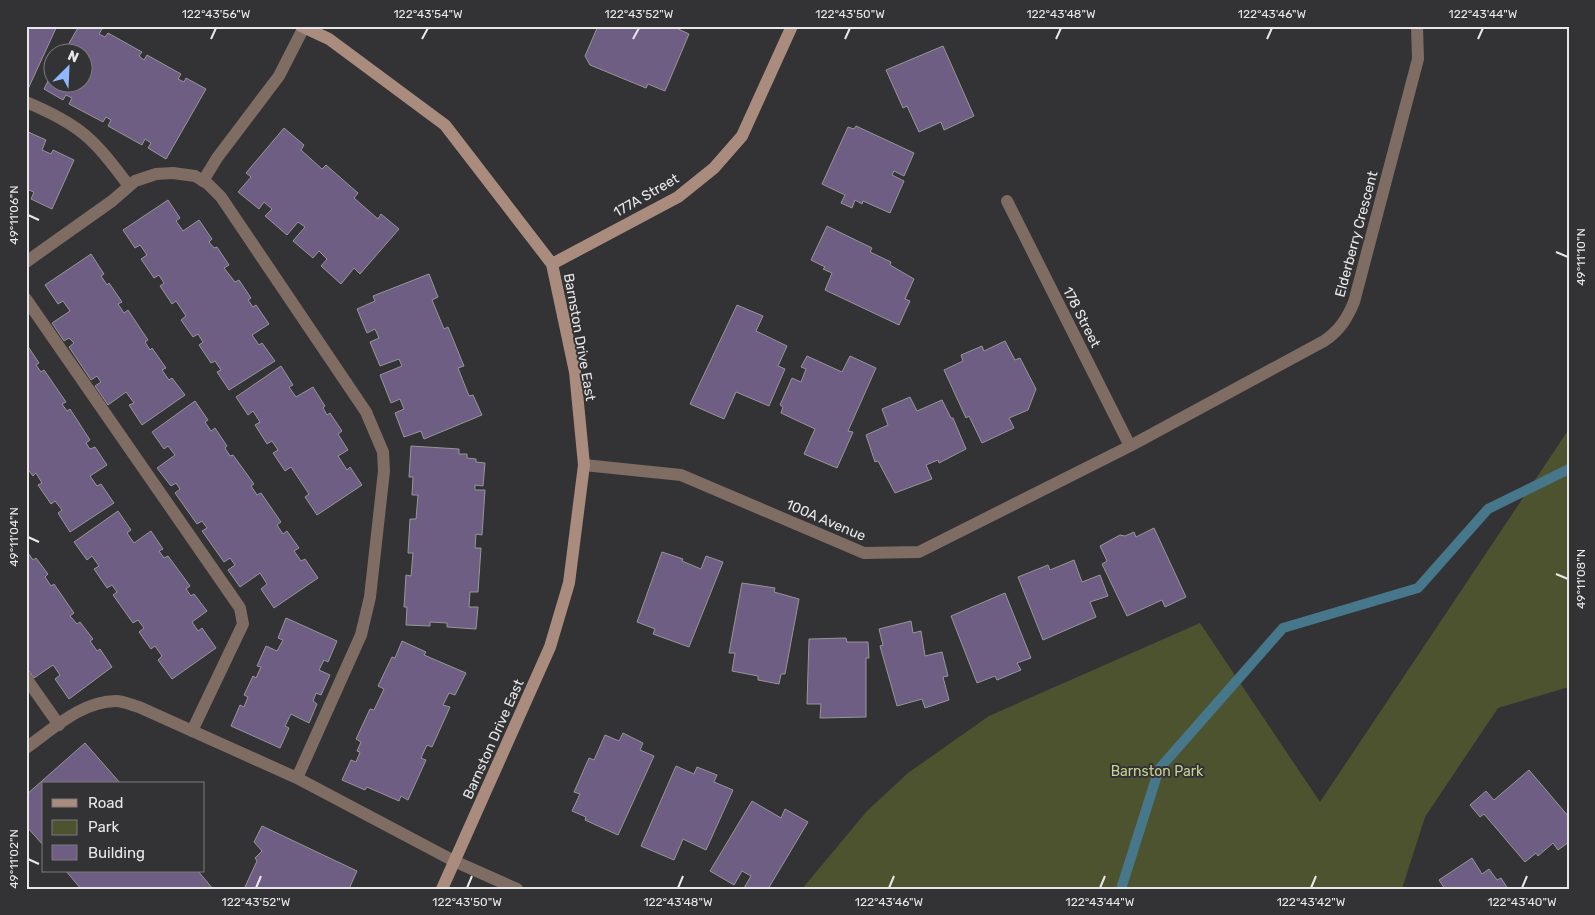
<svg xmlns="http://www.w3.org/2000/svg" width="1595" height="915" font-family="Rubik,sans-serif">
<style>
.green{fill:#4d532e}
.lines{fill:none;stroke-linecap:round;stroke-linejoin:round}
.stream{stroke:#47778b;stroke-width:10}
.building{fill:#6e5e83;stroke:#979699}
.lane{stroke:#7f6c63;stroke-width:12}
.street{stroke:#7f6c63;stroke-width:12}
.secondary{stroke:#a98c7d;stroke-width:12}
.ticks{fill:none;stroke:#e9e8e9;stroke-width:2}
.labels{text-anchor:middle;stroke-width:4;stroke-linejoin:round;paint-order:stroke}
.street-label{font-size:14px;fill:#e9e8e9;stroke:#333234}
.park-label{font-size:14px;fill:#c7d490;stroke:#333234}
.neatline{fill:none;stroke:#e9e8e9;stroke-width:2}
.ticks-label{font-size:12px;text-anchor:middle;fill:#e9e8e9}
</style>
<rect width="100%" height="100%" fill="#333234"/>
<path class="green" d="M 1569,429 L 1569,687 L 1498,708 L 1425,817 L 1402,889 L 802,889 L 867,811 L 908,773 L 989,716 L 1200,623 L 1320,802 Z"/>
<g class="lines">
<path class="stream" d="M 1121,889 L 1159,769 L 1283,628 L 1418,588 L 1488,509 L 1569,469"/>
</g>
<path class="building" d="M 26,26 L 57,26 L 28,89 L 26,88 Z
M 79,26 L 97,26 L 102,29 L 99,34 L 105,37 L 108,33 L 142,52 L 139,56 L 144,60 L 147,55 L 181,74 L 178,79 L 184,82 L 186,78 L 206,89 L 166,159 L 148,148 L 151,143 L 145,139 L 142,145 L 108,126 L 111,120 L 106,117 L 103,122 L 69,104 L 72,98 L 66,95 L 63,100 L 44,89 L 52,73 L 52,82 L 82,82 L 82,52 L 64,52 Z
M 598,26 L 672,26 L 689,34 L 665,91 L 648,84 L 646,88 L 590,65 L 585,56 Z
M 943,46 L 974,116 L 944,130 L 941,122 L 919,132 L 907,106 L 903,108 L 886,70 Z
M 856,126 L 914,153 L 904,176 L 894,171 L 892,175 L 904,181 L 890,213 L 863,201 L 862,204 L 855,200 L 852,208 L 841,203 L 845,195 L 822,184 L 848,127 L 854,129 Z
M 284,128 L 304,145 L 301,150 L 322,169 L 326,165 L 358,193 L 354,198 L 378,219 L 381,214 L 399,229 L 360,274 L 354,268 L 341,284 L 321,266 L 327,259 L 319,251 L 313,258 L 293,241 L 305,227 L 298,222 L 287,235 L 265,216 L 272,209 L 264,202 L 259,209 L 238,192 L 251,177 L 246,173 Z
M 26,131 L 46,140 L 42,150 L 51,154 L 53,150 L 74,160 L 52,209 L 31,199 L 34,192 L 26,189 Z
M 168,200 L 180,218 L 176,221 L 183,231 L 199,220 L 212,239 L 209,242 L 214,248 L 217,247 L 229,265 L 224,268 L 235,282 L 239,280 L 251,298 L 248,300 L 253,307 L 256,305 L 269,324 L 252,335 L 259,345 L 262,343 L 275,361 L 229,390 L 217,372 L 221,370 L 215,361 L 211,363 L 199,345 L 203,342 L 198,334 L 193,337 L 181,320 L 186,316 L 176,301 L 172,304 L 160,286 L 164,283 L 159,275 L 154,278 L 141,259 L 147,255 L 140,245 L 135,248 L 123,230 Z
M 827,226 L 872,248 L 870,252 L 891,262 L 890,265 L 914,279 L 905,299 L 910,301 L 899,325 L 825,290 L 832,273 L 823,269 L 825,267 L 811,260 Z
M 91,254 L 104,274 L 101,276 L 107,285 L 109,283 L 122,302 L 118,304 L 124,313 L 128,310 L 148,340 L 145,342 L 150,350 L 152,348 L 166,368 L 162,370 L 169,380 L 172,378 L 185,395 L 142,425 L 129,405 L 134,403 L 126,392 L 108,405 L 95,386 L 101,382 L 97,376 L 91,380 L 69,347 L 74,343 L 69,338 L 64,341 L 52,323 L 70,311 L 63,301 L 58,304 L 45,285 Z
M 429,274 L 438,297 L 432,300 L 444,329 L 448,327 L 464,366 L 458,368 L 469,396 L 473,395 L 482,415 L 424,439 L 421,431 L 404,437 L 395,413 L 404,409 L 400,399 L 391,403 L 380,375 L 402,366 L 399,359 L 380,366 L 370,342 L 379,338 L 375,329 L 367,333 L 357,309 L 375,301 L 373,296 Z
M 737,305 L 763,316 L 756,331 L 787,346 L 778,366 L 785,369 L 769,406 L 736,392 L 724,419 L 690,404 Z
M 1005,341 L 1015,360 L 1020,358 L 1036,389 L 1028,410 L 1009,418 L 1014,428 L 982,443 L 969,416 L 966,418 L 944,370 L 963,361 L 961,355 L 982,346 L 984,351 Z
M 27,345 L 39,363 L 36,365 L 41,372 L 44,370 L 66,402 L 62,404 L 67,411 L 70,409 L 90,440 L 86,443 L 90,449 L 95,447 L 107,465 L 90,476 L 97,486 L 101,484 L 114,503 L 70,532 L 58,513 L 62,510 L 55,501 L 51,504 L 38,485 L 42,483 L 36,473 L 33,476 L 26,467 Z
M 807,356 L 842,372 L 850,356 L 876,368 L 848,431 L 853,432 L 837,468 L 804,454 L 815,429 L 781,413 L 783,407 L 780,405 L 792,378 L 801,382 L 806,369 L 801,367 Z
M 281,366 L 293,385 L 289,387 L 296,397 L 313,387 L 325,406 L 323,408 L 327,415 L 330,413 L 342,431 L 338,434 L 348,450 L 338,456 L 347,470 L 350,467 L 362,485 L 317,515 L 305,497 L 309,494 L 291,467 L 285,471 L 273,453 L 278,450 L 272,441 L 267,444 L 255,425 L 260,422 L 253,411 L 248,415 L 236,397 Z
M 910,397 L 917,411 L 942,400 L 951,418 L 953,418 L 966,449 L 939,463 L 938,460 L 926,465 L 932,479 L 895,493 L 878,461 L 875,462 L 866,435 L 888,425 L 882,409 Z
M 195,401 L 208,420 L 205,422 L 211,431 L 215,428 L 227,446 L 225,448 L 230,456 L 233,455 L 254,484 L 251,486 L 257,495 L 261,493 L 281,522 L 277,525 L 283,534 L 287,531 L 299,548 L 294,551 L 301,561 L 305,559 L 318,578 L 274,608 L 261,589 L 267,584 L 260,573 L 240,587 L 228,570 L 235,565 L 230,558 L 224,562 L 202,531 L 207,528 L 202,521 L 197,524 L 175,493 L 180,489 L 176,483 L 171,486 L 157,468 L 175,455 L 168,446 L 164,449 L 152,432 Z
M 411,446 L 459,449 L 459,454 L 467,454 L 467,458 L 476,459 L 476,462 L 485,463 L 483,486 L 475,485 L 475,490 L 485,490 L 482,535 L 476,534 L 475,548 L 481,548 L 478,592 L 470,592 L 469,607 L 478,607 L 476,629 L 447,627 L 447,623 L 430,622 L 430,626 L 406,625 L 407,607 L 404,607 L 406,575 L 411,576 L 413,553 L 408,553 L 410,519 L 416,519 L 418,495 L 412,495 L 413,477 L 409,477 Z
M 118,511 L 131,530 L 127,533 L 134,543 L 151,531 L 163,549 L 159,551 L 164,558 L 168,556 L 190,586 L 186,589 L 191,596 L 194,594 L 207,611 L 192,622 L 198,631 L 202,628 L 216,648 L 172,679 L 158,660 L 162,656 L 155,646 L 151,649 L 139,632 L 144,628 L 138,620 L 133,623 L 113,595 L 117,592 L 112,585 L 107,588 L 94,569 L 99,566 L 92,556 L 87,560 L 74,542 Z
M 1154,528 L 1186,597 L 1165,607 L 1162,600 L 1127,616 L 1102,564 L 1107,561 L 1100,546 L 1120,535 L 1125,536 L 1134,532 L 1136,537 Z
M 26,550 L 33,560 L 36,558 L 48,574 L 45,577 L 51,586 L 54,584 L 74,613 L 70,616 L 77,624 L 80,622 L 93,639 L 90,641 L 97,651 L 100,649 L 112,667 L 69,699 L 55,679 L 60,675 L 53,665 L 34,678 L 26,667 Z
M 662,552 L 683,559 L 682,561 L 701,569 L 706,556 L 723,562 L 689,647 L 653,634 L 655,629 L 637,622 Z
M 1074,560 L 1082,582 L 1100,575 L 1108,596 L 1090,602 L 1096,617 L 1043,640 L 1018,577 L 1048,565 L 1050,570 Z
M 742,583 L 775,588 L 774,592 L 799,599 L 785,674 L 781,674 L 779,684 L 758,680 L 758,676 L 732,671 L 735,653 L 729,653 Z
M 1005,593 L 1031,658 L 1017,663 L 1021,670 L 997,680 L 995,676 L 977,683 L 951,616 Z
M 286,618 L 337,641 L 328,662 L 324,660 L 319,670 L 330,675 L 321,695 L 316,693 L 313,701 L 317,704 L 309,723 L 291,714 L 285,726 L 289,728 L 280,748 L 231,726 L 240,705 L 244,707 L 248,697 L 244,695 L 253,676 L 256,678 L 261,667 L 257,666 L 266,646 L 277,651 L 283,640 L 278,638 Z
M 911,621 L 913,633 L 921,631 L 925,656 L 942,652 L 948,676 L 943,677 L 949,700 L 925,708 L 922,699 L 897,706 L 880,646 L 883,645 L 879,629 Z
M 846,638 L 847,642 L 868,642 L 869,658 L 866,658 L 866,717 L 820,718 L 821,704 L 807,704 L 809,639 Z
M 402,641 L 426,652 L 424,655 L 466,673 L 455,695 L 449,693 L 443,705 L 450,707 L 432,747 L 427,745 L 421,758 L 426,760 L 408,800 L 401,796 L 399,801 L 367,787 L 365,790 L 342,780 L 351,760 L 356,762 L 360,752 L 357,751 L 361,742 L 356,739 L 370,709 L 374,710 L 384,689 L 378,686 L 392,657 L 395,658 Z
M 623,733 L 643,743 L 640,750 L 654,756 L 618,835 L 585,820 L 586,817 L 572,811 L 580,794 L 574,792 L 589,758 L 594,760 L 605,735 L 619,741 Z
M 85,743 L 121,784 L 44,784 L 44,846 L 26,826 L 26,795 Z
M 676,766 L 694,774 L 697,767 L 717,775 L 714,782 L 733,790 L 706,850 L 683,839 L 674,860 L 641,846 Z
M 1529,770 L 1569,817 L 1569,842 L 1558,850 L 1553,843 L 1538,856 L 1536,853 L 1525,862 L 1484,814 L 1480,817 L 1470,805 L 1486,791 L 1494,800 Z
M 752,801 L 781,818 L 785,809 L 808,822 L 768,889 L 744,888 L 751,876 L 742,871 L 734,885 L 710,871 Z
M 262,826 L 357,871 L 349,889 L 244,889 L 257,861 L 255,858 L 262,851 L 254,842 Z
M 1472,858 L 1482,874 L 1489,869 L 1497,880 L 1501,878 L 1508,889 L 1445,889 L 1439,880 Z
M 66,871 L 198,871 L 213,889 L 81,889 Z"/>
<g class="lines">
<path class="lane" d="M 26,102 C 81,125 94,139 129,186
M 203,181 L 217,158 L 279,76 L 304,27
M 26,262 L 112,201 L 135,181 L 156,174 L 173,173 L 195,176 L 208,184 L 221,197 L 366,412 L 383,452 L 384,471 L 370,597 L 361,635 L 297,778
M 26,299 L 240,608 L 243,624 L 192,731
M 26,678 L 59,725
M 26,748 C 53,729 82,701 116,701 C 123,701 132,705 139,707 L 297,778 L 454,861"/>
<path class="street" d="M 1007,201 L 1130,446
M 584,465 L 681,475 L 864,553 L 919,552 L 1130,446 L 1324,341 C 1339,331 1347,319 1354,302 L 1418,59 L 1417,26
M 454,861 L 517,889"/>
<path class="secondary" d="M 301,26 L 329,39 L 445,125 L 552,264 L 575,372 L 584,465 L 569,583 L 550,647 L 442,889
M 552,264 L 678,197 L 714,168 L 742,136 L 792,26"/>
</g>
<path class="ticks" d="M 211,39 L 216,28M 422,39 L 428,28M 633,39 L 639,28M 845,39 L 850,28M 1056,39 L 1061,28M 1267,39 L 1272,28M 1478,39 L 1483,28M 28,215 L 39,220M 1556,252 L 1568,257M 28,537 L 39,542M 1556,574 L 1568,579M 28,859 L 39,864M 256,888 L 261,876M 467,888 L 472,876M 678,888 L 683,876M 889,888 L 894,876M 1100,888 L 1105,876M 1311,888 L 1316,876M 1522,888 L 1527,876"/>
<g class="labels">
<g class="street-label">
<text transform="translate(646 195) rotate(-30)" y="5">177A Street</text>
<text transform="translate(1356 234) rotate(-75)" y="5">Elderberry Crescent</text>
<text transform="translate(1082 317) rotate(63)" y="5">178 Street</text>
<text transform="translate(580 337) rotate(80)" y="5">Barnston Drive East</text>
<text transform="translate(826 520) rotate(23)" y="5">100A Avenue</text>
<text transform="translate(493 739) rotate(-66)" y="5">Barnston Drive East</text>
</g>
<g class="park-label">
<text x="1157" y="776">Barnston Park</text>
</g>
</g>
<rect width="1595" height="915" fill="none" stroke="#333234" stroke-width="55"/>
<rect x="42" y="782" width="162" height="90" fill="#333234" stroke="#7c7b7c"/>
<rect x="52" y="799" width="25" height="8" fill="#a98c7d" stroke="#7c7b7c"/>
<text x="88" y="808" font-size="15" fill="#e9e8e9">Road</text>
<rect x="52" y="820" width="25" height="15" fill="#4d532e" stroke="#7c7b7c"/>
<text x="88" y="832" font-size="15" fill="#e9e8e9">Park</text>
<rect x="52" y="845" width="25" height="15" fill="#6e5e83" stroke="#7c7b7c"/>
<text x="88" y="858" font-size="15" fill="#e9e8e9">Building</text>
<g transform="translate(68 68) rotate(24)"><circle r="24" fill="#333234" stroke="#7c7b7c"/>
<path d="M0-4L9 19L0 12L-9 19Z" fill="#8fb8fd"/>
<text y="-8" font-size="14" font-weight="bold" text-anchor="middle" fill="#e9e8e9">N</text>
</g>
<rect x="28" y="28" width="1540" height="860" class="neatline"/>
<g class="ticks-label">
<text x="216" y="18">122°43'56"W</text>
<text x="428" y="18">122°43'54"W</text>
<text x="639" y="18">122°43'52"W</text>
<text x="850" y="18">122°43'50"W</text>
<text x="1061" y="18">122°43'48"W</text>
<text x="1272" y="18">122°43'46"W</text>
<text x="1483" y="18">122°43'44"W</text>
<text transform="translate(14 215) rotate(-90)" y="4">49°11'06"N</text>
<text transform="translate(1581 257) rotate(-90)" y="4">49°11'10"N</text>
<text transform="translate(14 537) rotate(-90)" y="4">49°11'04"N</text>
<text transform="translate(1581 579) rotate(-90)" y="4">49°11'08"N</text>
<text transform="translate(14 859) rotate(-90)" y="4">49°11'02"N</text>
<text x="256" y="906">122°43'52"W</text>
<text x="467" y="906">122°43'50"W</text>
<text x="678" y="906">122°43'48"W</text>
<text x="889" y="906">122°43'46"W</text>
<text x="1100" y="906">122°43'44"W</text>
<text x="1311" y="906">122°43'42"W</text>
<text x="1522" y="906">122°43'40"W</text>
</g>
</svg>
